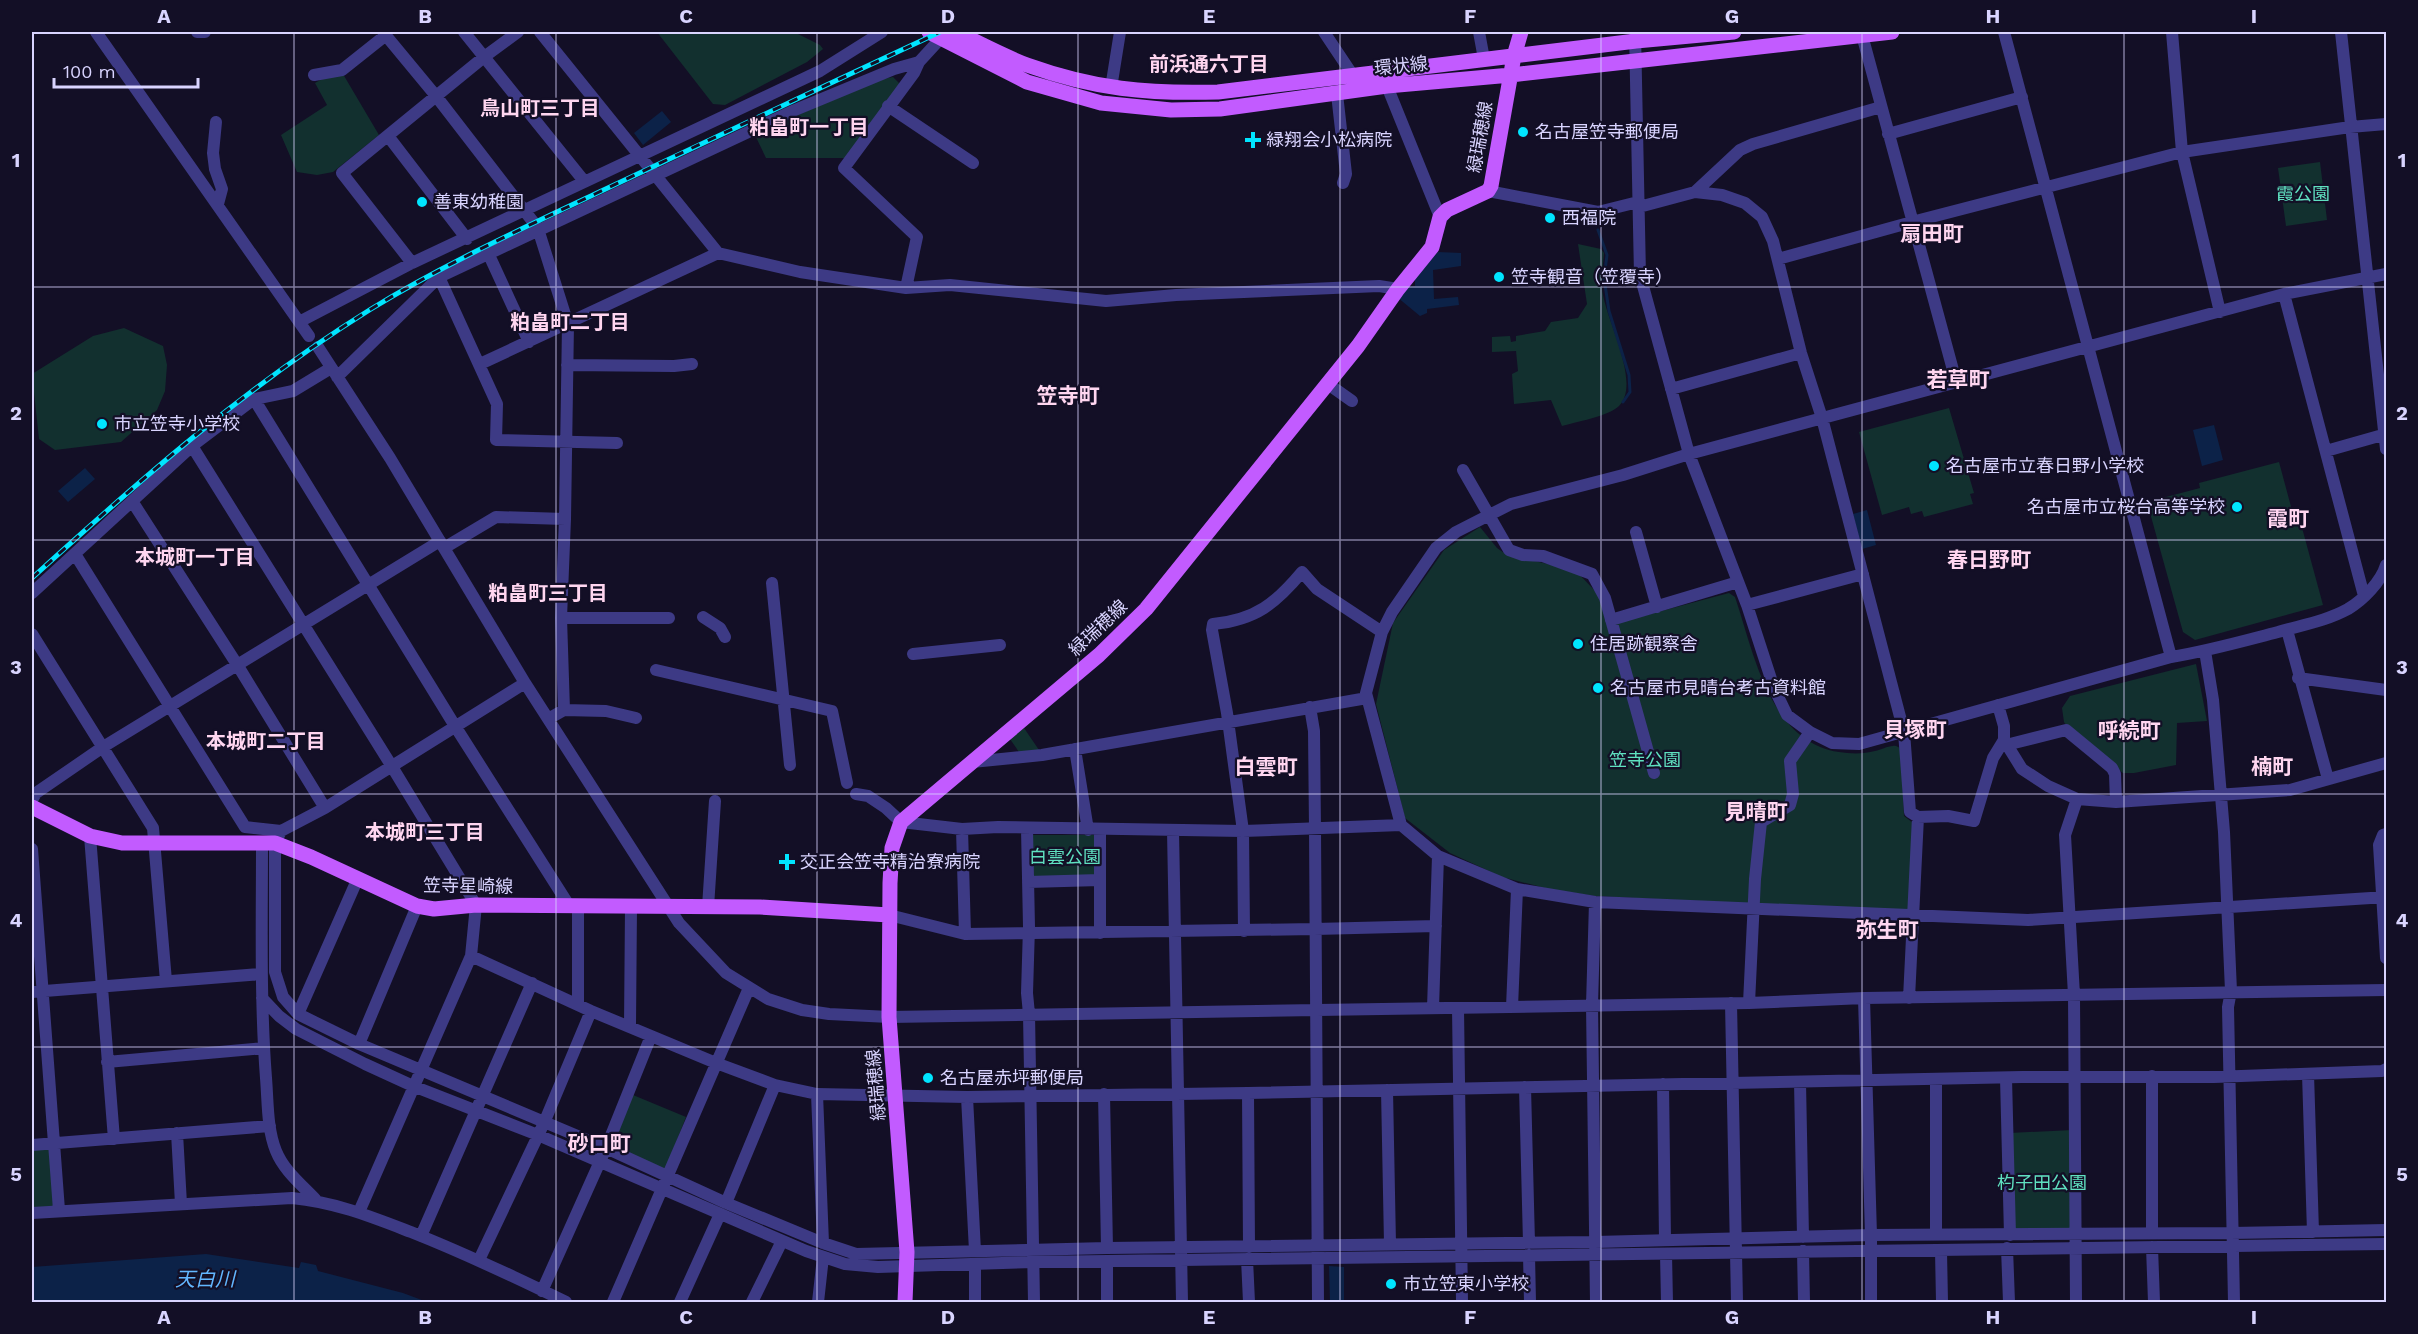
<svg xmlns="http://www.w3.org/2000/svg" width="2418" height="1334" font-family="'Work Sans','Noto Sans JP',sans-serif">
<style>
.green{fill:#12302f}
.water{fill:#0c2248}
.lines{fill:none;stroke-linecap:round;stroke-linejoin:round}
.stream{stroke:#0c2248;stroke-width:3}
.minor{stroke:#3d3a85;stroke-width:12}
.major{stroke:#c25bff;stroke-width:15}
.rail-casing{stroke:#00e5ff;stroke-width:5}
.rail{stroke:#130f26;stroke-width:3;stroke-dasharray:9;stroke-linecap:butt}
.grid{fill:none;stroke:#d9d4ff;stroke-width:1.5;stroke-opacity:0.55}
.poi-dot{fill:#00e5ff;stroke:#130f26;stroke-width:2}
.labels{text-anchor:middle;stroke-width:4.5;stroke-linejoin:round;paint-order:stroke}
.street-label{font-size:18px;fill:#d9d4ff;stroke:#130f26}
.poi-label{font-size:18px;fill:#d9d4ff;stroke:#130f26;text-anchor:start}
.park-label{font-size:18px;fill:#5fe0c0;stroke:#130f26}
.neighbourhood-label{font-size:20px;font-weight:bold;fill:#ffd6f0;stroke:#130f26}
.water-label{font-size:20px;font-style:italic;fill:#62b6ff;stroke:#130f26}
.quarter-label{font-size:21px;font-weight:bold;fill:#ffd6f0;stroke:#130f26}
.neatline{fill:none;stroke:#d9d4ff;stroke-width:2}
.grid-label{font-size:20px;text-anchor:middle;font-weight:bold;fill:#d9d4ff}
</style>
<rect width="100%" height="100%" fill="#130f26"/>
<path class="green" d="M 657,32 L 794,32 L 820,45 L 823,49 L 807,62 L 725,105 L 713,104 Z
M 340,69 L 379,135 L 333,172 L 317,175 L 297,172 L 281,135 L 327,105 L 315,83 Z
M 893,77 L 900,84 L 846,158 L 766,158 L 754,133 L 883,79 Z
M 2320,162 L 2327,220 L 2286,226 L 2278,168 Z
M 1578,244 L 1601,249 L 1604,253 C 1603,268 1600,281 1603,295 C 1608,323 1641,384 1619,406 C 1609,416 1576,422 1562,426 L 1551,400 L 1514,404 L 1512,374 L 1518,371 L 1516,351 L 1492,352 L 1492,337 L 1510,336 L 1511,342 L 1516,341 L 1516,336 L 1545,331 L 1551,322 L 1578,318 L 1587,304 Z
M 124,328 L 163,346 L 167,365 L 165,391 L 157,410 L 121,442 L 55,450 L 39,439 L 32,374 L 93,336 Z
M 1949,408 L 1974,493 L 1970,494 L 1973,504 L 1924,517 L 1922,511 L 1911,514 L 1909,507 L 1882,515 L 1859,432 Z
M 2279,462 L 2293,514 L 2298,513 L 2323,605 L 2195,640 L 2183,632 L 2147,502 L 2200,488 L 2199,483 Z
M 1480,527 L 1497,548 L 1507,555 L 1575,570 L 1599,595 L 1609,625 L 1729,593 L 1735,597 C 1754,653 1769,741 1839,752 C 1851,754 1864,754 1875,751 C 1881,750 1887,746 1893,746 C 1896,745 1898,747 1901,749 L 1904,816 L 1913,823 L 1910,907 L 1907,911 L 1595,896 L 1549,889 L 1502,877 L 1450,853 L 1405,818 L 1376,704 L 1393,623 L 1444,550 Z
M 2196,664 L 2207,721 L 2177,723 L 2176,765 L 2134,773 L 2123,773 L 2068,728 L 2064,722 L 2062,708 L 2070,696 Z
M 1024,728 L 1039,750 L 1019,752 L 1010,739 Z
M 1032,835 L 1098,835 L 1098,879 L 1032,879 Z
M 633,1095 L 686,1117 L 665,1170 L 612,1146 Z
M 2073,1130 L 2074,1232 L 2011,1234 L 2009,1133 Z
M 54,1143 L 59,1210 L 32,1213 L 32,1145 Z"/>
<path class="water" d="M 662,111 L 671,122 L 643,145 L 634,133 Z
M 1438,252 L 1461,253 L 1461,266 L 1433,270 L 1434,299 L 1458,297 L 1459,305 L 1427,309 L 1427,313 L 1420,316 L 1397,297 L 1406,287 L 1415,286 L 1415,277 Z
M 2214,425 L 2223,460 L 2202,466 L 2193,430 Z
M 85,468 L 95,479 L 68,502 L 58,491 Z
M 1867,510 L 1876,545 L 1862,549 L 1853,514 Z
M 206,1254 L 299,1268 L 301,1262 L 316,1265 L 318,1271 L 403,1293 L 427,1302 L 32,1302 L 32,1267 Z
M 1329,1266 L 1344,1267 L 1344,1302 L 1330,1302 Z"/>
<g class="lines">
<path class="stream" d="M 1598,230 L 1607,255 L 1604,278 L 1609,311 L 1629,375 L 1630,392 L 1623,402"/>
<path class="minor" d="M 96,32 L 309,336
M 197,32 L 205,32
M 383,32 L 436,96 L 534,223 L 539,232 L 568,324 L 565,519 L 561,618 L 564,710
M 464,32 L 584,181
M 540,32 L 718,253 L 800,272 L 906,288 L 950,285 L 1106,301 L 1176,295 L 1379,286 L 1398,289
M 1324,32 L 1358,83
M 1479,32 L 1484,59
M 1635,32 L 1640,275 L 1689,454 L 1747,605 L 1774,688 L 1787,715 L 1810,732 L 1832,743 L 1859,744 L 2171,657 C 2208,651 2243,641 2278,632 C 2302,625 2326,621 2348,609 C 2363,600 2381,582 2386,565
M 2004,32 L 2171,657
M 2172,32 L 2182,152 L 2220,312
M 2341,32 L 2386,449
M 1862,35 L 1956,381
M 314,75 L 342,70 L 386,35
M 1387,86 L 1440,217
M 1111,88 L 1120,32
M 1337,94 L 1346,174 L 1343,183
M 888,106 L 973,163
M 216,122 L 213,153 L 215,169 L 222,189 L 218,204
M 1888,134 L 2022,97
M 388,136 L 467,239
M 1488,191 L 1598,212 L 1638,202
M 1695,192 L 1740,150 L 1753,144 L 1881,107
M 1639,207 L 1695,192 L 1722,195 L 1745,203 L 1762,217 L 1773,241 L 1801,353 L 1822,418 L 1904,732 L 1910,812 L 1918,817 L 1948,816 L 1974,821 L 1993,758 L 2004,740
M 489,255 L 529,342
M 1778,259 L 1912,222 L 2182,152 L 2350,127 L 2386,124
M 412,263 L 342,173 L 484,57 L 518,32
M 439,277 L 497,404 L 496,440 L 617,443
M 906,288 L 917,237 L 844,168 L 914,73 L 919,62 L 941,38
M 2284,294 L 2364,596
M 299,322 L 412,263 L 820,71 L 882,32
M 318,347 L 390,458 L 525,683 L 679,923 L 726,973 L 768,999 L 802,1010 L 829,1014 L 889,1017 L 1749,1003 L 1864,998 L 2386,990
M 480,364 L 718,253
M 567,365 L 674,366 L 692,364
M 337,377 L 439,277 L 795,110 L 894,69 L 919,62
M 1328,384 L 1352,401
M 1671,389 L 1801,353
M 254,399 L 455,726 L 570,907
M 192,446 L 391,765 L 476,905 L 471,956 L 359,1212
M 2326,451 L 2386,434
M 1463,470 L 1509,550 L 1523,555 L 1543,556 L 1592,574 L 1605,598 L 1654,773
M 132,501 L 238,666 L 325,808
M 1636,532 L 1657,607
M 444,548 L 496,517 L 565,519
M 75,554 L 245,827 L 281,831 L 325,808 L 525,683
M 772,583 L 790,765
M 32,593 L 192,446 L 254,399 L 293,391 L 331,368
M 1747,605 L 1863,574
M 703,617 L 720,628 L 725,637
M 561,618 L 669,618
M 1611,620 L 1738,582
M 2287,630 L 2328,779
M 32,634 L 153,828 L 166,981
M 2205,651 L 2213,700 L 2224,832 L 2231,991 L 2228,1007 L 2234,1302
M 913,654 L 1000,645
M 656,670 L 832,711 L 847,783
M 2298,678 L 2386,690
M 1998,705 L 2004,726 L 2004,740 L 2022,769 L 2048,786 L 2077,799 L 2116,802 L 2290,790 L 2386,763
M 1310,707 L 1314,731 L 1315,829 L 1318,1302
M 548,719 L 564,710 L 606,711 L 636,718
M 2006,745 L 2066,730 L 2112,768 L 2115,774 L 2116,802
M 1075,749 L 1088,830
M 972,762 L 1042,755 L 1367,698
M 856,794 L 868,796 L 886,808 L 901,822 L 962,829 L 998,827 L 1243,831 L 1401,825 L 1438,856 L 1517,889 L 1595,902 L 2028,920 L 2386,897
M 32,800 L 36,793 L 103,747 L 440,541
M 1401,825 L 1366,693 L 1382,632 L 1392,612 L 1436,548 L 1456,532 L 1511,504 L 1623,475 L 1689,454 L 2284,294 L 2386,274
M 962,829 L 965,934
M 1027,829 L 1029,927 L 1027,993 L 1029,1014 L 1034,1302
M 1100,830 L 1100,933
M 281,831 L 275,843 L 275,972 L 283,997 L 298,1014 L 359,1044 L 606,1148 L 726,1203 L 823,1243 L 856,1254 L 1107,1248 L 1595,1242 L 1871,1235 L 2231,1233 L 2386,1230
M 1173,831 L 1182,1302
M 2386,834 L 2383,835 L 2379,845 L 2386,958
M 90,836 L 114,1139
M 262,843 C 262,921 260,1000 266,1078 C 268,1102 267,1129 276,1151 C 284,1171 302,1185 316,1200
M 32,849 L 59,1210
M 1028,882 L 1100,880
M 1595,902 L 1592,1005 L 1596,1302
M 578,907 L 578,1003
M 708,907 L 715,801
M 889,915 L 965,934 L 1315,929 L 1436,926
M 1244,931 L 1243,831 L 1227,713 L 1212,630 L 1213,624 C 1256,620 1276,603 1302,572 L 1317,589 L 1382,632
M 471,956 L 591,1011 L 716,1063 L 775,1085 L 817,1094 L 967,1097 L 1248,1093 L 2022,1077 L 2214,1077 L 2382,1071 L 2386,1069
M 32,992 L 261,974
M 262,998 L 279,1016 L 296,1029 L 365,1064 L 413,1086 L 538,1135 L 806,1251 L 845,1264 L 878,1267 L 1034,1262 L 2386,1244
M 1864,998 L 1871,1235 L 1871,1302
M 1909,998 L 1918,817
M 1731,1003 L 1737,1302
M 1749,1003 L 1755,879 L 1761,822 L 1790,805 L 1793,794 L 1790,761 L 1810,732
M 1512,1007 L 1517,889
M 1433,1008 L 1438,856
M 1458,1008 L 1462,1302
M 298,1014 L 358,878
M 630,1026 L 631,907
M 359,1044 L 417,906
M 107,1062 L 264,1048
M 2308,1074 L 2313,1232
M 2152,1076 L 2152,1232
M 2006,1078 L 2010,1235
M 1936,1079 L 1936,1235
M 1800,1082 L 1803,1237
M 1663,1084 L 1665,1240
M 1525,1087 L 1529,1243
M 1387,1090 L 1390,1244
M 1248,1093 L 1249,1247
M 817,1094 L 823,1243
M 1104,1094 L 1107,1248
M 967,1097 L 975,1251
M 177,1133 L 181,1204
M 32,1145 L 270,1126
M 726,1203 L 775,1085
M 32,1213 L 292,1198 C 335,1202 372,1217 411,1232 C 464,1253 515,1277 566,1302
M 421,1236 L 532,983
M 2152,1247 L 2154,1302
M 2007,1248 L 2009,1302
M 1803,1251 L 1804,1302
M 1941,1251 L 1942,1302
M 1666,1254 L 1667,1302
M 1529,1255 L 1530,1302
M 1247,1259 L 1249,1302
M 479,1260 L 544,1123 L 591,1011
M 542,1291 L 606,1148 L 651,1036
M 613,1302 L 749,988
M 680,1302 L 720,1214
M 752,1302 L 782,1241
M 818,1302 L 823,1257
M 975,1302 L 975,1264
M 1107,1302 L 1107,1261
M 2076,1302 L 2074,995 L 2065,835 L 2077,799"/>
<path class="major" d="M 929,32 L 1027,82 L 1101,103 L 1171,110 L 1220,109 L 1387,86 L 1511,75 L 1892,32
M 956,32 C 979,43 1003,56 1027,65 C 1094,89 1147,94 1218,92 L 1636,41 L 1734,32
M 32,807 L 90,836 L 122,843 L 275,843 L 311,857 L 417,906 L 434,909 L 476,905 L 760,907 L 889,915
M 905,1302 L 907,1252 L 889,1017 L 890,883 L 892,848 L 901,822 L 1099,655 L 1146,609 L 1358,346 L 1398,289 L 1432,247 L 1440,217 L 1447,210 L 1488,191 L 1491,186 L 1514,56 L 1521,32"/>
<g class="rail-casing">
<path id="rail" d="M 32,578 C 141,479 244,388 371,309 C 443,265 519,230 595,194 C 710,139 825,86 940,32"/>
</g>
<use href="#rail" class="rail"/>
</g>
<path class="grid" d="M 294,32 L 294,1302M 556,32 L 556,1302M 817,32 L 817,1302M 1078,32 L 1078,1302M 1340,32 L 1340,1302M 1601,32 L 1601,1302M 1862,32 L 1862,1302M 2124,32 L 2124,1302M 32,287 L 2386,287M 32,540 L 2386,540M 32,794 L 2386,794M 32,1047 L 2386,1047"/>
<g class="poi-dot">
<circle cx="1523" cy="132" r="6"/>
<path d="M1250 131h6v6h6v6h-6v6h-6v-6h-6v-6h6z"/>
<circle cx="422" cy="202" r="6"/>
<circle cx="1550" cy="218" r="6"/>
<circle cx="1499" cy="277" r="6"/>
<circle cx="102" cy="424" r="6"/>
<circle cx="1934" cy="466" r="6"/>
<circle cx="2237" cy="507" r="6"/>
<circle cx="1578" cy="644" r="6"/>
<circle cx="1598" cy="688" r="6"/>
<path d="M784 853h6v6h6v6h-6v6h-6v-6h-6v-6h6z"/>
<circle cx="928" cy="1078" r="6"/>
<circle cx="1391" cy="1284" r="6"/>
</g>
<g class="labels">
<g class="street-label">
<text transform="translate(1401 66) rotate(-6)" y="6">環状線</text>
<text transform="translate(1480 137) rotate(-80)" y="6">緑瑞穂線</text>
<text transform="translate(1098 628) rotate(-43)" y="6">緑瑞穂線</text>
<text transform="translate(468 886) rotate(1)" y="6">笠寺星崎線</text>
<text transform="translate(876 1085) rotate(-95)" y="6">緑瑞穂線</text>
</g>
<g class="poi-label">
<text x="1535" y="138">名古屋笠寺郵便局</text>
<text x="1266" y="146">緑翔会小松病院</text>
<text x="434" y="208">善東幼稚園</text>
<text x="1562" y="224">西福院</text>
<text x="1511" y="283">笠寺観音（笠覆寺）</text>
<text x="114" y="430">市立笠寺小学校</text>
<text x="1946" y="472">名古屋市立春日野小学校</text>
<text x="2225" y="513" text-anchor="end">名古屋市立桜台高等学校</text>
<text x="1590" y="650">住居跡観察舎</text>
<text x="1610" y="694">名古屋市見晴台考古資料館</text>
<text x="800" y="868">交正会笠寺精治寮病院</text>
<text x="940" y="1084">名古屋赤坪郵便局</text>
<text x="1403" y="1290">市立笠東小学校</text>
</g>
<g class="park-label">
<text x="2303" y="200">霞公園</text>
<text x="1645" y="766">笠寺公園</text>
<text x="1065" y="863">白雲公園</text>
<text x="2042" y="1189">杓子田公園</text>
</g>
<g class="neighbourhood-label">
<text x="1209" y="71">前浜通六丁目</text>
<text x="540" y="115">鳥山町三丁目</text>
<text x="809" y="134">粕畠町一丁目</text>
<text x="570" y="329">粕畠町二丁目</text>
<text x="195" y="564">本城町一丁目</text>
<text x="548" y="600">粕畠町三丁目</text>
<text x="266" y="748">本城町二丁目</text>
<text x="425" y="839">本城町三丁目</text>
</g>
<g class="water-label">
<text x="205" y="1286">天白川</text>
</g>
<g class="quarter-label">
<text x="1932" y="241">扇田町</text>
<text x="1958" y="387">若草町</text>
<text x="1068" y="403">笠寺町</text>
<text x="2288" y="526">霞町</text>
<text x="1989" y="567">春日野町</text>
<text x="1915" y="737">貝塚町</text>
<text x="2129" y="738">呼続町</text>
<text x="1266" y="774">白雲町</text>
<text x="2272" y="774">楠町</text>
<text x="1756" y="819">見晴町</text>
<text x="1887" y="937">弥生町</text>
<text x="599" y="1151">砂口町</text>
</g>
</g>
<rect width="2418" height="1334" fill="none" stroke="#130f26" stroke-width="66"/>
<path d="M54 78v9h144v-9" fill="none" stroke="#d9d4ff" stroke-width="3"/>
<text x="63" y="78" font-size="18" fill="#d9d4ff" stroke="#130f26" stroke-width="4.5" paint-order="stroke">100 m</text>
<rect x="33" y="33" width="2352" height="1268" class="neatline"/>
<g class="grid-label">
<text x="164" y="23">A</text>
<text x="425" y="23">B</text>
<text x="686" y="23">C</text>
<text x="948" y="23">D</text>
<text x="1209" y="23">E</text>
<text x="1470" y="23">F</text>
<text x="1732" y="23">G</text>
<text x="1993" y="23">H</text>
<text x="2254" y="23">I</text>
<text x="16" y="167">1</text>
<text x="2402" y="167">1</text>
<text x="16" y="420">2</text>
<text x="2402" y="420">2</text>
<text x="16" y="674">3</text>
<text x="2402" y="674">3</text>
<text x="16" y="927">4</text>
<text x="2402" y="927">4</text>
<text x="16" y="1181">5</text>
<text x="2402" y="1181">5</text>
<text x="164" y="1324">A</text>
<text x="425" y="1324">B</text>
<text x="686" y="1324">C</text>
<text x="948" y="1324">D</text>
<text x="1209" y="1324">E</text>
<text x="1470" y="1324">F</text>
<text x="1732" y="1324">G</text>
<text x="1993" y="1324">H</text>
<text x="2254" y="1324">I</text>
</g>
</svg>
